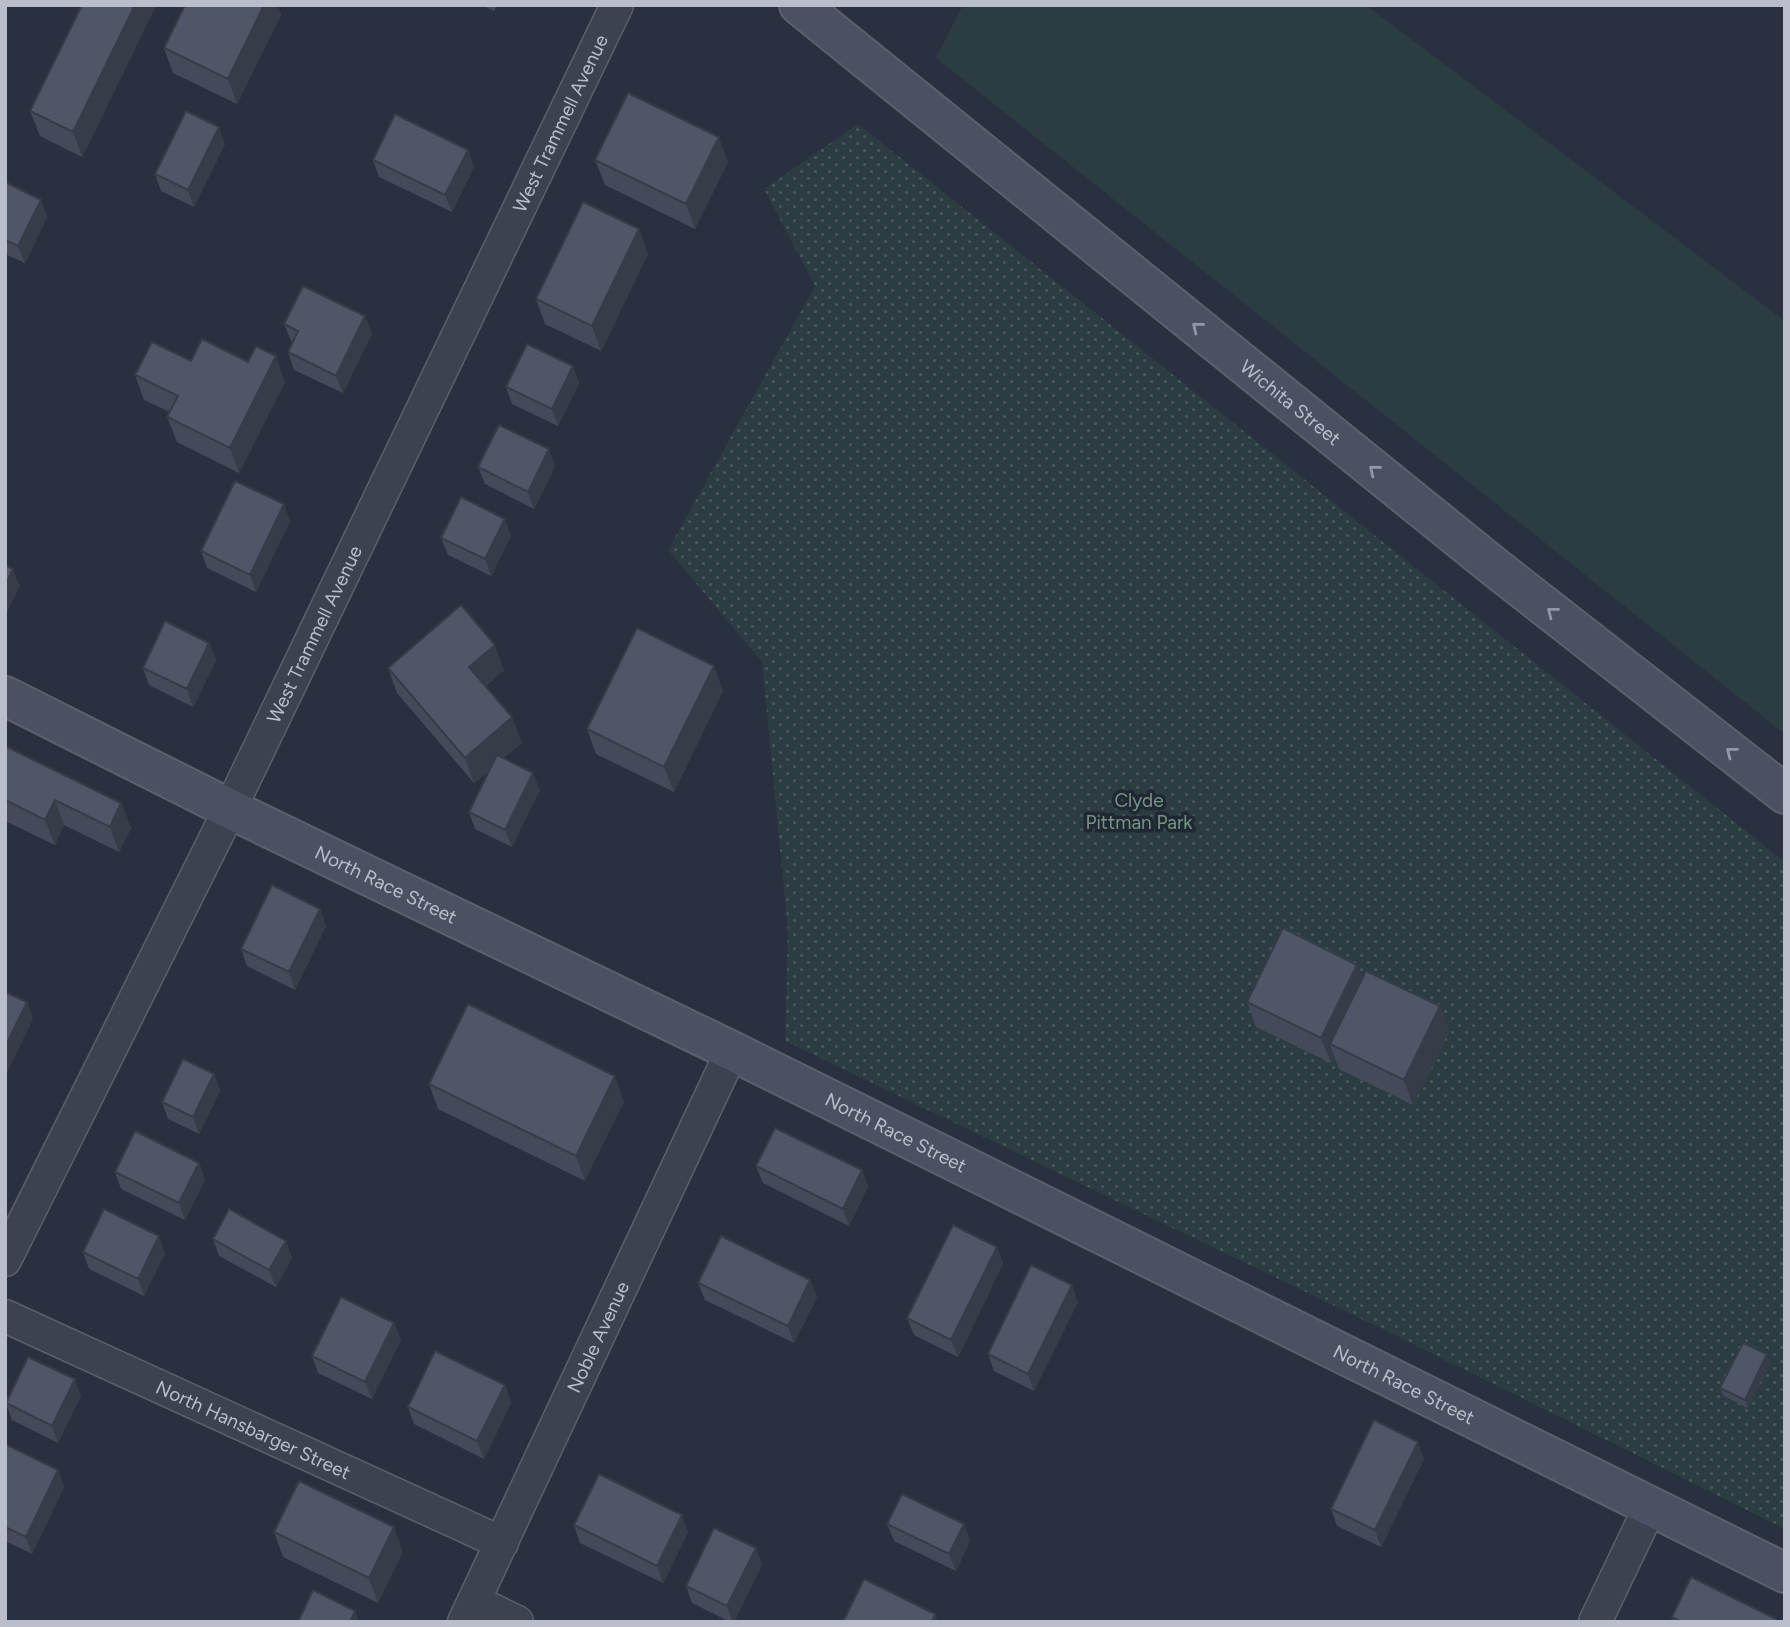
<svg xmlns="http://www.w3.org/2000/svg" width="1790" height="1627" font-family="Figtree,sans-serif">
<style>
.grass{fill:#2b3d41}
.park{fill:url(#park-dots)}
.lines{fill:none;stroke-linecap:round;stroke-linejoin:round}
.street-casing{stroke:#5a606d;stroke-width:35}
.secondary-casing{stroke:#5a606d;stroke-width:42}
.street{stroke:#3c424f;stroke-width:32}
.secondary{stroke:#4b5162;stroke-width:38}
.wall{fill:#444a59}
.shaded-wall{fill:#373c49}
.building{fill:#4f5668;stroke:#373c49;stroke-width:2}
.oneway{stroke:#9298a6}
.labels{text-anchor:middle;stroke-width:7;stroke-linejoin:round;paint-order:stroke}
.street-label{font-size:19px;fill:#b9beca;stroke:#212734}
.park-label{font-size:19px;fill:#72987f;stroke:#212734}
</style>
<defs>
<pattern id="park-dots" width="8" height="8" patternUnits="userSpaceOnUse" patternTransform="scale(1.75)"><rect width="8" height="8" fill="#2b3d41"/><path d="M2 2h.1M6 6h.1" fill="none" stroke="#48575b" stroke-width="1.8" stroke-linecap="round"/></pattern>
</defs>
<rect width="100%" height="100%" fill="#29303f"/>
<path class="grass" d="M 963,5 L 1366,5 L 1785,321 L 1785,734 L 936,58 Z"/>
<path class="park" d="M 858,124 L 1785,862 L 1785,1529 L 1401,1338 L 785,1041 L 788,931 L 762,662 L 668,550 L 815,286 L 764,189 Z"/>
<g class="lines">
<g class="street-casing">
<g id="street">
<path id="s1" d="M 5,1260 L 230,809 L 617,5"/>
<path id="s2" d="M 5,1316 L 502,1543"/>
<path d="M 474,1601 L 517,1622"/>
<path id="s3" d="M 464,1622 L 732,1051"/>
<path d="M 1595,1622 L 1650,1507"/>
</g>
</g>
<g class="secondary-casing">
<g id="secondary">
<path id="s4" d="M 799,5 L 1497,569 L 1785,794"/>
<path id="s5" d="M 5,696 L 230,809 L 732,1051 L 1785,1573"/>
</g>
</g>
<use href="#street" class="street"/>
<use href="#secondary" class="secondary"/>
</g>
<path class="wall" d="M 82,5 L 156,6 L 82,157 L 40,136 L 30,111 Z
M 185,5 L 277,5 L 281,15 L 237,104 L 173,73 L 164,48 Z
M 482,5 L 497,5 L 494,11 Z
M 225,144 L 194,207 L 161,191 L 155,174 Z
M 468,150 L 474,167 L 452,212 L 379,177 L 373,160 Z
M 595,160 L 728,162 L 695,229 L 605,185 Z
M 5,182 L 41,200 L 47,217 L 25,263 L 5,254 Z
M 639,229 L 648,254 L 601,351 L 545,324 L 536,299 Z
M 365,316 L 372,334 L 343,393 L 294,370 L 288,352 L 293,342 L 291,341 L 284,324 Z
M 191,361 L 285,382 L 239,473 L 177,442 L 167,417 L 170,412 L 144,400 L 135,375 Z
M 573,366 L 579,383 L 558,426 L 512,404 L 506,387 Z
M 555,466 L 534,509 L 485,484 L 478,467 Z
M 290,521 L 256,592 L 207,568 L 201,551 Z
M 511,536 L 491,576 L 448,555 L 441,538 Z
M 209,643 L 216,660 L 193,707 L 149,685 L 143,668 Z
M 388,668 L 504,670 L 486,686 L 522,743 L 504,758 L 540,790 L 512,847 L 475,829 L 469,812 L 489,771 L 474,783 L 397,693 Z
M 723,691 L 674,792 L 596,754 L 587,729 Z
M 5,746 L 121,803 L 131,828 L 119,852 L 64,825 L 55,845 L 5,821 Z
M 320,909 L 326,926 L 295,990 L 247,966 L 241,949 Z
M 1362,978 L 1440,1006 L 1449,1032 L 1413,1105 L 1339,1069 L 1334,1056 L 1331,1063 L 1256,1027 L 1247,1002 Z
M 214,1074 L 220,1091 L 199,1134 L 168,1119 L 162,1102 Z
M 429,1084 L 624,1101 L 585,1181 L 438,1109 Z
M 199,1163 L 205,1180 L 185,1220 L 121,1189 L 115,1172 Z
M 756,1166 L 862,1170 L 868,1187 L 849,1226 L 763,1183 Z
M 213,1239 L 286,1241 L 292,1258 L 276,1287 L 219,1256 Z
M 997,1247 L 1003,1264 L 958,1357 L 914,1335 L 907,1318 Z
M 83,1252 L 165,1253 L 144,1296 L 89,1269 Z
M 810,1280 L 817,1297 L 794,1343 L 705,1300 L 698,1283 Z
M 1078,1302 L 1034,1391 L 994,1371 L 988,1354 Z
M 394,1323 L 401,1340 L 372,1399 L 318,1373 L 312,1356 Z
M 1770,1363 L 1748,1408 L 1724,1396 L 1720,1388 Z
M 505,1385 L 511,1403 L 484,1459 L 414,1424 L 408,1407 Z
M 81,1396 L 58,1443 L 12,1420 L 6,1403 Z
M 5,1444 L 58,1470 L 64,1487 L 32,1554 L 5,1541 Z
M 1424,1459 L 1381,1547 L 1337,1526 L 1331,1509 Z
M 887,1524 L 964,1524 L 970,1541 L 956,1571 L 894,1541 Z
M 574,1525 L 688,1532 L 663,1583 L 580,1543 Z
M 274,1532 L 403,1552 L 378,1603 L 283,1557 Z
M 756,1548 L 762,1565 L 734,1622 L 730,1622 L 692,1603 L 686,1586 Z
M 1672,1617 L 1776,1619 L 1777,1622 L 1674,1622 Z"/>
<path class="shaded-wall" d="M 135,5 L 156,6 L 82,157 L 73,132 Z
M 264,5 L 277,5 L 281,15 L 237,104 L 228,79 Z
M 219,127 L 225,144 L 194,207 L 188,190 Z
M 719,137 L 728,162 L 695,229 L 686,204 Z
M 468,150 L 474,167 L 452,212 L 445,195 Z
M 41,200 L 47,217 L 25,263 L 18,246 Z
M 639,229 L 648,254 L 601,351 L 592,326 Z
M 365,316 L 372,334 L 343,393 L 336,376 Z
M 276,356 L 285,382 L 239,473 L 230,448 Z
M 573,366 L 579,383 L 558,426 L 552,409 Z
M 549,449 L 555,466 L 534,509 L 528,492 Z
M 284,504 L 290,521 L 256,592 L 250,575 Z
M 505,519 L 511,536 L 491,576 L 485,559 Z
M 13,569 L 20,586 L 5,616 L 5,586 Z
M 209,643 L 216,660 L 193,707 L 187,689 Z
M 495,645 L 504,670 L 479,692 L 469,667 Z
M 714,666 L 723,691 L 674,792 L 664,767 Z
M 512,717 L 522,743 L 474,783 L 465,758 Z
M 533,773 L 540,790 L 512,847 L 505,830 Z
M 55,800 L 64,825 L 55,845 L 45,820 Z
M 121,803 L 131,828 L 119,852 L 110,827 Z
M 320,909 L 326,926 L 295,990 L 289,972 Z
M 1357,965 L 1367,990 L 1330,1044 L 1334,1056 L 1331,1063 L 1321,1038 Z
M 27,1002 L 33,1019 L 5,1077 L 5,1047 Z
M 1440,1006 L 1449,1032 L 1413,1105 L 1404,1080 Z
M 214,1074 L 220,1091 L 199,1134 L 193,1117 Z
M 615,1076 L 624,1101 L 585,1181 L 576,1156 Z
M 199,1163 L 205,1180 L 185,1220 L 179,1203 Z
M 862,1170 L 868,1187 L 849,1226 L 843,1209 Z
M 159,1236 L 165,1253 L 144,1296 L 138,1279 Z
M 286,1241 L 292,1258 L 276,1287 L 269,1270 Z
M 997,1247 L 1003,1264 L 958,1357 L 951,1340 Z
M 810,1280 L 817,1297 L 794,1343 L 788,1326 Z
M 1072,1285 L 1078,1302 L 1034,1391 L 1028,1374 Z
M 394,1323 L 401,1340 L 372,1399 L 365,1382 Z
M 1767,1354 L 1770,1363 L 1748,1408 L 1745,1400 Z
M 75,1379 L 81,1396 L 58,1443 L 52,1426 Z
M 505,1385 L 511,1403 L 484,1459 L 477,1441 Z
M 1418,1442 L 1424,1459 L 1381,1547 L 1375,1530 Z
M 58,1470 L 64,1487 L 32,1554 L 26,1537 Z
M 682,1515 L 688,1532 L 663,1583 L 657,1566 Z
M 964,1524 L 970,1541 L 956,1571 L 949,1554 Z
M 394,1527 L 403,1552 L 378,1603 L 369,1578 Z
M 756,1548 L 762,1565 L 734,1622 L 733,1622 L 727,1606 Z
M 355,1611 L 359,1622 L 350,1622 Z
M 935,1614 L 938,1622 L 932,1622 Z"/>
<path class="building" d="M 82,5 L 135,5 L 73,132 L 30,111 Z
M 185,5 L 264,5 L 228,79 L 164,48 Z
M 628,93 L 719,137 L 686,204 L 595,160 Z
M 186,111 L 219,127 L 188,190 L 155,174 Z
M 395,114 L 468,150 L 445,195 L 373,160 Z
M 5,182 L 41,200 L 18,246 L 5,240 Z
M 583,202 L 639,229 L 592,326 L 536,299 Z
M 303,286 L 365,316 L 336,376 L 288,352 L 298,331 L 284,324 Z
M 202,339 L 248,362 L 256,346 L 276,356 L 230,448 L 167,417 L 178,396 L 135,375 L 152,342 L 191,361 Z
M 527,344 L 573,366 L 552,409 L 506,387 Z
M 499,425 L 549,449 L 528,492 L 478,467 Z
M 235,481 L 284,504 L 250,575 L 201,551 Z
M 461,497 L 505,519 L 485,559 L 441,538 Z
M 5,565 L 13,569 L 5,586 Z
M 461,605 L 495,645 L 469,667 L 512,717 L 465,758 L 388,668 Z
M 165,621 L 209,643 L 187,689 L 143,668 Z
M 637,628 L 714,666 L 664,767 L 587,729 Z
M 5,746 L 121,803 L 110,827 L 55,800 L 45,820 L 5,800 Z
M 497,755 L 533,773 L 505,830 L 469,812 Z
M 272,885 L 320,909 L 289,972 L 241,949 Z
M 1283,928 L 1357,965 L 1321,1038 L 1247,1002 Z
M 1366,971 L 1440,1006 L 1404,1080 L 1330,1044 Z
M 5,992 L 27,1002 L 5,1047 Z
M 468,1004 L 615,1076 L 576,1156 L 429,1084 Z
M 183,1059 L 214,1074 L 193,1117 L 162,1102 Z
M 775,1128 L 862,1170 L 843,1209 L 756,1166 Z
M 135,1131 L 199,1163 L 179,1203 L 115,1172 Z
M 104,1209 L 159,1236 L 138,1279 L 83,1252 Z
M 229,1209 L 286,1241 L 269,1270 L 213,1239 Z
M 953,1225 L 997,1247 L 951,1340 L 907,1318 Z
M 721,1236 L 810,1280 L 788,1326 L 698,1283 Z
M 1031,1265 L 1072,1285 L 1028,1374 L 988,1354 Z
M 341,1297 L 394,1323 L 365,1382 L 312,1356 Z
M 1743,1343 L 1767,1354 L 1745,1400 L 1720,1388 Z
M 435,1351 L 505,1385 L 477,1441 L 408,1407 Z
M 28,1357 L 75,1379 L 52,1426 L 6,1403 Z
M 1374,1420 L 1418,1442 L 1375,1530 L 1331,1509 Z
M 5,1444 L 58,1470 L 26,1537 L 5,1527 Z
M 599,1474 L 682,1515 L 657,1566 L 574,1525 Z
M 299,1481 L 394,1527 L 369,1578 L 274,1532 Z
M 902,1494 L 964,1524 L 949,1554 L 887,1524 Z
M 714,1528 L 756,1548 L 727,1606 L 686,1586 Z
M 1691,1577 L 1776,1619 L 1775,1622 L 1682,1622 L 1672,1617 Z
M 864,1579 L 935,1614 L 932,1622 L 843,1622 Z
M 313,1590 L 355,1611 L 350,1622 L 298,1622 Z"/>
<defs><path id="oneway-chevron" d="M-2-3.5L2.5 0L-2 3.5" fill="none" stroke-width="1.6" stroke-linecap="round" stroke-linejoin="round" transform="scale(1.75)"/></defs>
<g class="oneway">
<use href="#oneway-chevron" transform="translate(1197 327) rotate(-141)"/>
<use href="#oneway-chevron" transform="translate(1374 470) rotate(-141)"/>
<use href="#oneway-chevron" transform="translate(1552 612) rotate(-142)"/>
<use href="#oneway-chevron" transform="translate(1731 752) rotate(-142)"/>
</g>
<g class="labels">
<g class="street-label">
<text dy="7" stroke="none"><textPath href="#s1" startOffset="1265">West Trammell Avenue</textPath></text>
<text dy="7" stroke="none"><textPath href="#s4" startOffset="632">Wichita Street</textPath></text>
<text dy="7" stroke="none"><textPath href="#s1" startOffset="698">West Trammell Avenue</textPath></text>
<text dy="7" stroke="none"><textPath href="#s5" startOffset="425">North Race Street</textPath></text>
<text dy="7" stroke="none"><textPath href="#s5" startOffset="992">North Race Street</textPath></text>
<text dy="7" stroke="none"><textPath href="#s3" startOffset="315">Noble Avenue</textPath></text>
<text dy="7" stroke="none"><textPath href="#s5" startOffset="1559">North Race Street</textPath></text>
<text dy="7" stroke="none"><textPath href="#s2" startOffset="273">North Hansbarger Street</textPath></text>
</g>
<g class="park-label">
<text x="1139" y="807">Clyde<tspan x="1139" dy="22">Pittman Park</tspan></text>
</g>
</g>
<rect width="1790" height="1627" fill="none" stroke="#b9beca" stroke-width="14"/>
</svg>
